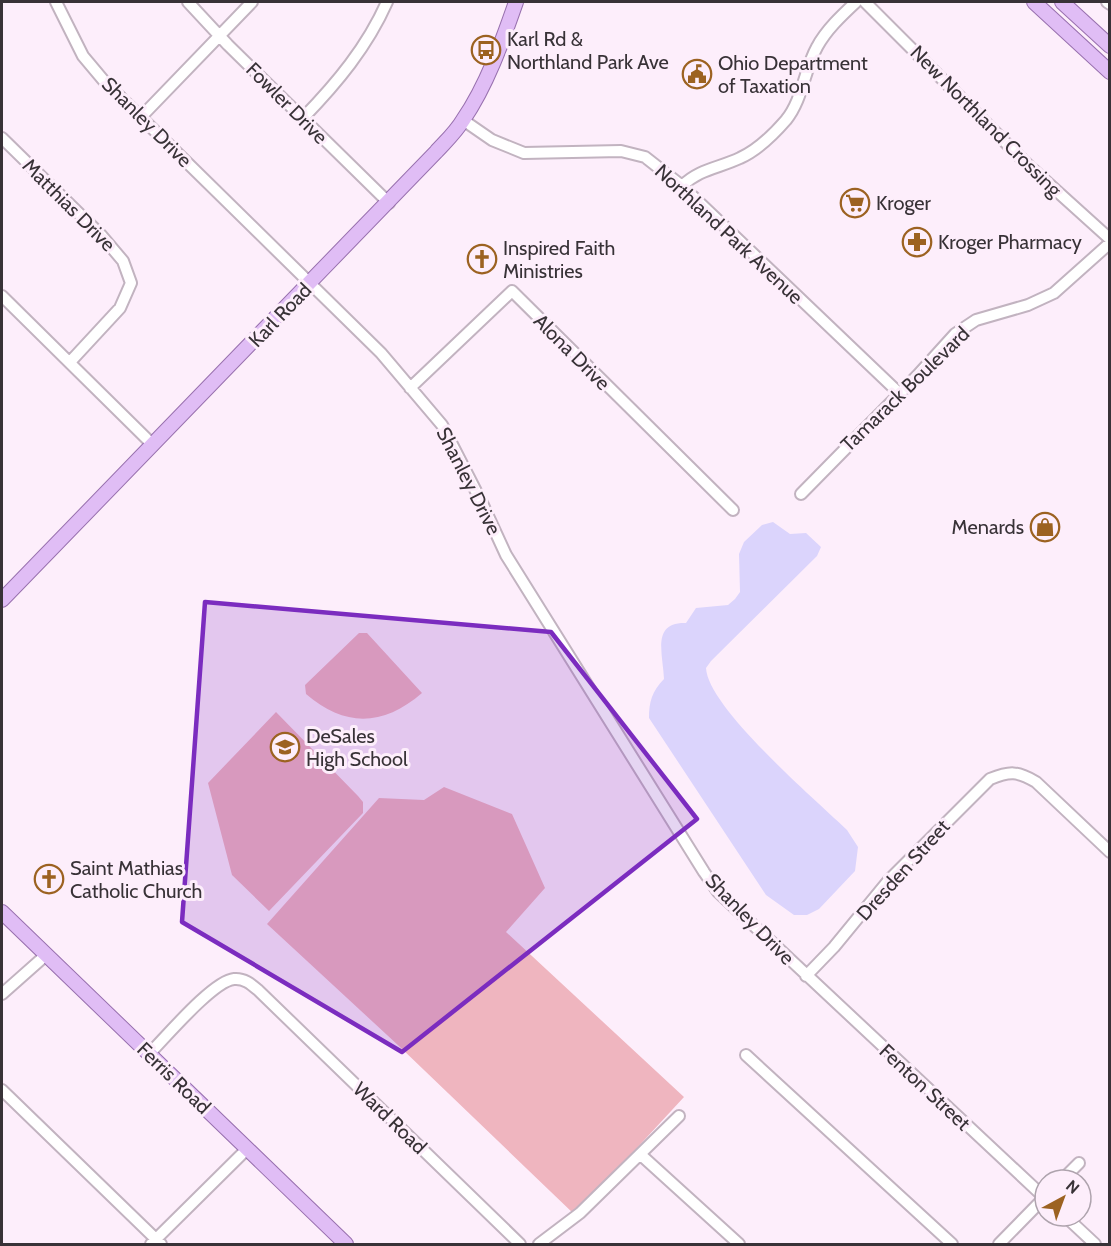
<svg xmlns="http://www.w3.org/2000/svg" width="1111" height="1246" font-family="Cabin,sans-serif">
<style>
.green{fill:#efb5bf}
.water{fill:#dbd4fc}
.lines{fill:none;stroke-linecap:round;stroke-linejoin:round}
.minor-casing{stroke:#c2b3c0;stroke-width:14}
.major-casing{stroke:#9870ae;stroke-width:16}
.minor{stroke:#fff;stroke-width:10}
.major{stroke:#e0bdf5;stroke-width:14}
.marked{fill:#7b2cbf;fill-opacity:0.2;stroke:#7b2cbf;stroke-width:4.5;stroke-linejoin:round}
.labels{text-anchor:middle;stroke-width:6;stroke-linejoin:round;paint-order:stroke}
.poi-label{font-size:20px;fill:#383237;stroke:#fdeefb;text-anchor:start}
.street-label{font-size:20px;fill:#383237;stroke:#fdeefb}
</style>
<rect width="100%" height="100%" fill="#fdeefb"/>
<path class="green" d="M 359,633 L 367,633 L 422,693 C 384,726 345,728 306,694 L 305,685 Z
M 276,712 L 358,796 L 363,802 L 363,813 L 269,911 L 232,875 L 208,783 Z
M 444,787 L 512,814 L 545,888 L 506,932 L 684,1097 L 575,1215 L 400,1047 L 267,924 L 379,798 L 424,800 Z"/>
<path class="water" d="M 773,522 L 790,534 L 806,533 L 821,547 L 817,556 L 711,661 L 706,668 C 708,708 816,800 847,830 L 858,847 L 855,871 L 819,909 L 807,915 L 794,915 L 766,895 L 649,718 C 649,702 652,691 664,679 C 663,654 651,622 686,623 L 696,608 L 728,605 L 735,599 L 740,592 L 739,554 L 744,542 L 762,525 Z"/>
<g class="lines">
<g class="minor-casing">
<path id="minor" d="M 56,2 L 83,56 L 104,81 L 381,353 L 442,425 L 482,503 L 506,555 L 704,872 L 718,892 L 1045,1198
M 188,2 L 228,45 L 389,203
M 865,2 L 1028,165 L 1110,239
M 1107,2 L 1110,4
M 141,117 L 252,2
M 303,118 C 337,83 367,47 387,2
M 463,120 L 492,140 L 524,153 L 621,151 L 645,157 L 682,186 L 899,393
M 2,138 L 101,235 L 123,261 L 131,283 L 120,308 L 70,362
M 682,186 C 699,169 719,168 740,158 C 758,150 773,135 786,120 C 803,99 804,70 817,47 C 826,30 842,15 856,2
M 2,296 L 153,445
M 410,388 L 512,291 L 733,510
M 801,494 L 917,376 L 955,334 L 976,320 L 1028,305 L 1054,293 L 1110,243
M 806,976 L 834,947 L 889,880 L 990,779 C 1010,771 1017,771 1036,782 L 1110,852
M 2,994 L 46,955
M 149,1054 C 166,1037 213,981 234,979 C 245,978 252,985 259,991 L 520,1244
M 746,1055 L 952,1244
M 2,1090 L 161,1244
M 641,1155 L 739,1244
M 1062,1180 L 1079,1163
M 1065,1216 L 1095,1244
M 151,1244 L 247,1149
M 539,1244 L 580,1213 L 679,1116
M 999,1244 L 1045,1197"/>
</g>
<g class="major-casing">
<path id="major" d="M 1034,2 L 1110,72
M 1062,2 L 1110,46
M 2,600 L 436,152 C 445,142 456,132 463,120 C 487,85 502,42 516,2
M 2,912 L 346,1244"/>
</g>
<use href="#minor" class="minor"/>
<use href="#major" class="major"/>
</g>
<path class="marked" d="M 205,602 L 551,632 L 697,819 L 402,1052 L 182,922 Z"/>
<defs>
<g id="bus-ring" transform="scale(1.5)"><circle r="9.5" fill="#fdeefb" stroke="#9c6221" stroke-width="1.5"/><path d="M-5-6H5V4H4V6H2V4H-2V6H-4V4H-5ZM-3.5-4V0h7V-4ZM-3.5 1.2v1.5H-2V1.2ZM2 1.2v1.5H3.5V1.2Z" fill="#9c6221"/></g>
<g id="civic-ring" transform="scale(1.5)"><circle r="9.5" fill="#fdeefb" stroke="#9c6221" stroke-width="1.5"/><path d="M-.6-6.5H3V-4.5H.6V-3L4-1V1h2V6H-6V1h2V-1L-.6-3ZM-1.2 2.5V6h2.4V2.5Z" fill="#9c6221"/></g>
<g id="supermarket-ring" transform="scale(1.5)"><circle r="9.5" fill="#fdeefb" stroke="#9c6221" stroke-width="1.5"/><path d="M-6-5.5h2.5l.6 2H6L4.5 2H-2.5L-4.4-4H-6ZM-1.5 3.2a1.3 1.3 0 1 0 .1 0ZM3 3.2a1.3 1.3 0 1 0 .1 0Z" fill="#9c6221"/></g>
<g id="pharmacy-ring" transform="scale(1.5)"><circle r="9.5" fill="#fdeefb" stroke="#9c6221" stroke-width="1.5"/><path d="M-2-6h4v4h4v4h-4v4h-4v-4h-4v-4h4Z" fill="#9c6221"/></g>
<g id="church-ring" transform="scale(1.5)"><circle r="9.5" fill="#fdeefb" stroke="#9c6221" stroke-width="1.5"/><path d="M-1.2-6h2.4v3.5h3.3v2.4h-3.3V6h-2.4V-.1h-3.3v-2.4h3.3Z" fill="#9c6221"/></g>
<g id="shop-ring" transform="scale(1.5)"><circle r="9.5" fill="#fdeefb" stroke="#9c6221" stroke-width="1.5"/><path d="M-5-2.5h2.3a2.7 3.5 0 0 1 5.4 0H5L5.5 6h-11ZM-1.5-2.5h3a1.5 2.3 0 0 0-3 0Z" fill="#9c6221"/></g>
<g id="school-ring" transform="scale(1.5)"><circle r="9.5" fill="#fdeefb" stroke="#9c6221" stroke-width="1.5"/><path d="M0-5L7-2L0 1L-7-2ZM-4 1L0 2.5L4 1V4Q0 6-4 4Z" fill="#9c6221"/></g>
</defs>
<g fill-rule="evenodd">
<use href="#bus-ring" x="486" y="50"/>
<use href="#civic-ring" x="697" y="74"/>
<use href="#supermarket-ring" x="855" y="203"/>
<use href="#pharmacy-ring" x="917" y="242"/>
<use href="#church-ring" x="482" y="259"/>
<use href="#shop-ring" x="1045" y="527"/>
<use href="#school-ring" x="285" y="747"/>
<use href="#church-ring" x="49" y="879"/>
</g>
<g class="labels">
<g class="poi-label">
<text x="507" y="46">Karl Rd &amp;<tspan x="507" dy="23">Northland Park Ave</tspan></text>
<text x="718" y="70">Ohio Department<tspan x="718" dy="23">of Taxation</tspan></text>
<text x="876" y="210">Kroger</text>
<text x="938" y="249">Kroger Pharmacy</text>
<text x="503" y="255">Inspired Faith<tspan x="503" dy="23">Ministries</tspan></text>
<text x="1024" y="534" text-anchor="end">Menards</text>
<text x="306" y="743">DeSales<tspan x="306" dy="23">High School</tspan></text>
<text x="70" y="875">Saint Mathias<tspan x="70" dy="23">Catholic Church</tspan></text>
</g>
<g class="street-label">
<text transform="translate(287 103) rotate(45)" y="7">Fowler Drive</text>
<text transform="translate(986 121) rotate(45)" y="7">New Northland Crossing</text>
<text transform="translate(147 122) rotate(45)" y="7">Shanley Drive</text>
<text transform="translate(69 205) rotate(45)" y="7">Matthias Drive</text>
<text transform="translate(729 234) rotate(43)" y="7">Northland Park Avenue</text>
<text transform="translate(280 315) rotate(-46)" y="7">Karl Road</text>
<text transform="translate(572 352) rotate(45)" y="7">Alona Drive</text>
<text transform="translate(905 389) rotate(-44)" y="7">Tamarack Boulevard</text>
<text transform="translate(469 481) rotate(63)" y="7">Shanley Drive</text>
<text transform="translate(903 870) rotate(-48)" y="7">Dresden Street</text>
<text transform="translate(750 919) rotate(46)" y="7">Shanley Drive</text>
<text transform="translate(174 1078) rotate(44)" y="7">Ferris Road</text>
<text transform="translate(925 1087) rotate(43)" y="7">Fenton Street</text>
<text transform="translate(390 1118) rotate(44)" y="7">Ward Road</text>
</g>
</g>
<rect width="1111" height="1246" fill="none" stroke="#383237" stroke-width="6"/>
<g transform="translate(1063 1198) rotate(41)"><circle r="28" fill="#fdeefb" stroke="#aea3ad" stroke-width="1.5"/>
<path d="M0-4.5L10 22L0 15L-10 22Z" fill="#9c6221"/>
<text y="-9" font-size="16" font-weight="bold" text-anchor="middle" fill="#383237">N</text>
</g>
</svg>
